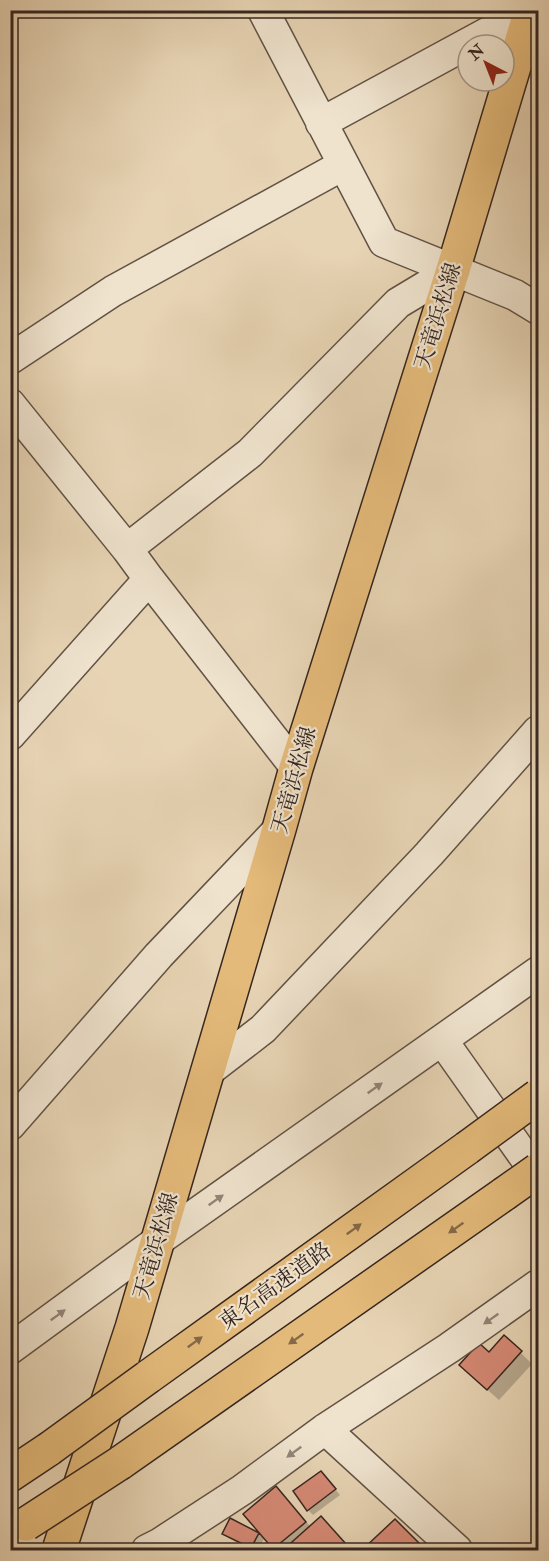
<svg xmlns="http://www.w3.org/2000/svg" width="549" height="1561" font-family="'IM FELL Double Pica','Noto Serif JP',serif">
  <style>
    .shadow { fill: #0003 }
    .building { fill: #d78a76; stroke: #362620; stroke-width: 1.5 }
    .lines { fill: none; stroke-linecap: round; stroke-linejoin: round }
    .street-casing { stroke: #625245; stroke-width: 33 }
    .primary-casing { stroke: #362620; stroke-width: 36 }
    .highway-casing { stroke: #362620; stroke-width: 36 }
    .street { stroke: #efe3ce; stroke-width: 30 }
    .primary { stroke: #e4ba7a; stroke-width: 33 }
    .highway { stroke: #e4ba7a; stroke-width: 33 }
    .highway-bridge-casing { stroke: #362620; stroke-width: 36; stroke-linecap: butt }
    .highway-bridge { stroke: #e4ba7a; stroke-width: 33 }
    .oneway { fill: #928477 }
    .oneway2 { fill: #846948 }
    .labels { text-anchor: middle; dominant-baseline: central; stroke-width: 4.5; stroke-linejoin: round; paint-order: stroke }
    .street-label { font-size: 22px; fill: #362620; stroke: #efe3ce }
  </style>
  <rect width="100%" height="100%" fill="#e7d4b4"/>
  <filter id="stains"><feTurbulence type="fractalNoise" baseFrequency=".00333" numOctaves="4"/><feColorMatrix values="0 0 0 0 .2 0 0 0 0 .09 0 0 0 0 .02 0 0 0 .5 -.17"/></filter>
  <radialGradient id="worn" r=".72"><stop offset=".6" stop-color="#630" stop-opacity="0"/><stop offset="1" stop-color="#630" stop-opacity=".3"/></radialGradient>
  <path class="shadow" d="M521,1353L532,1364L499,1400L472,1376L489,1355Z
    M326,1478L340,1495L313,1515L308,1510Z
    M276,1488L311,1527L332,1529L351,1550H276L265,1537L258,1550H253L230,1539L224,1534L230,1520L265,1537Z
    M395,1521L424,1550H364Z"/>
  <path class="building" d="M504,1335L522,1351L487,1390L459,1365L479,1343L489,1352Z
    M321,1471L336,1489L307,1511L293,1491Z
    M276,1486L306,1522L273,1549L243,1514Z
    M321,1516L346,1544L339,1550H283Z
    M230,1518L259,1533L251,1548L222,1534Z
    M395,1519L426,1550H362Z"/>
  <g class="lines">
    <g class="street-casing">
      <path id="street" d="M263,10L384,242L515,295L538,309
        M321,123L487,33L526,28
        M10,359L113,291L343,165
        M10,404L127,549L149,579L296,768
        M127,549L250,453L398,303L453,270
        M10,735L149,579
        M442,1040L538,1176
        M206,1073L263,1029L429,854L538,731
        M10,1125L159,955L279,829
        M10,1349L156,1242L538,972
        M325,1429L457,1550
        M147,1550L159,1544L242,1490L325,1429L449,1348L538,1285"/>
    </g>
    <g class="primary-casing">
      <path id="primary" d="M59,1550L132,1328L279,829L296,768L453,270L531,10"/>
    </g>
    <g class="highway-casing">
      <path id="highway" d="M148,1377L467,1148
        M120,1463L504,1194
        M10,1475L49,1449"/>
    </g>
    <use href="#street" class="street"/>
    <use href="#primary" class="primary"/>
    <use href="#highway" class="highway"/>
    <g class="highway-bridge-casing">
      <path id="highway-bridge" d="M467,1148L538,1096
        M504,1194L538,1170
        M49,1449L148,1377
        M26,1524L120,1463"/>
    </g>
    <use href="#highway-bridge" class="highway-bridge"/>
  </g>
  <defs><path id="oneway-solid" d="M-6-.8H1V-3.2L6.5 0L1 3.2V.8H-6Z" transform="scale(1.5)"/></defs>
  <g class="oneway">
    <use href="#oneway-solid" transform="translate(375 1088) rotate(-35)"/>
    <use href="#oneway-solid" transform="translate(216 1200) rotate(-35)"/>
    <use href="#oneway-solid" transform="translate(58 1315) rotate(-36)"/>
    <use href="#oneway-solid" transform="translate(491 1319) rotate(145)"/>
    <use href="#oneway-solid" transform="translate(294 1452) rotate(144)"/>
  </g>
  <g class="oneway2">
    <use href="#oneway-solid" transform="translate(456 1228) rotate(145)"/>
    <use href="#oneway-solid" transform="translate(354 1229) rotate(-36)"/>
    <use href="#oneway-solid" transform="translate(296 1339) rotate(145)"/>
    <use href="#oneway-solid" transform="translate(195 1342) rotate(-36)"/>
  </g>
  <g class="labels">
    <g class="street-label">
      <text transform="translate(438 316) rotate(-73)">天竜浜松線</text>
      <text transform="translate(294 780) rotate(-74)">天竜浜松線</text>
      <text transform="translate(156 1246) rotate(-74)">天竜浜松線</text>
      <text transform="translate(275 1286) rotate(-36)">東名高速道路</text>
    </g>
  </g>
  <rect width="549" height="1561" fill="none" stroke="#e7d4b4" stroke-width="36"/>
  <rect x="12" y="12" width="525" height="1537" fill="none" stroke="#362620" stroke-width="3"/>
  <rect x="18" y="18" width="513" height="1525" fill="none" stroke="#362620" stroke-width="1.5"/>
  <g transform="translate(486 63) rotate(318)"><circle r="28" fill="#efe3ce" stroke="#a59788" stroke-width="1.5"/>
  <path d="M0-4.5L10 22L0 15L-10 22Z" fill="#8f2418"/>
  <text y="-9" font-size="16" font-weight="bold" text-anchor="middle" fill="#362620">N</text>
  </g>
  <rect width="100%" height="100%" filter="url(#stains)"/>
  <rect width="100%" height="100%" fill="url(#worn)"/>
</svg>
